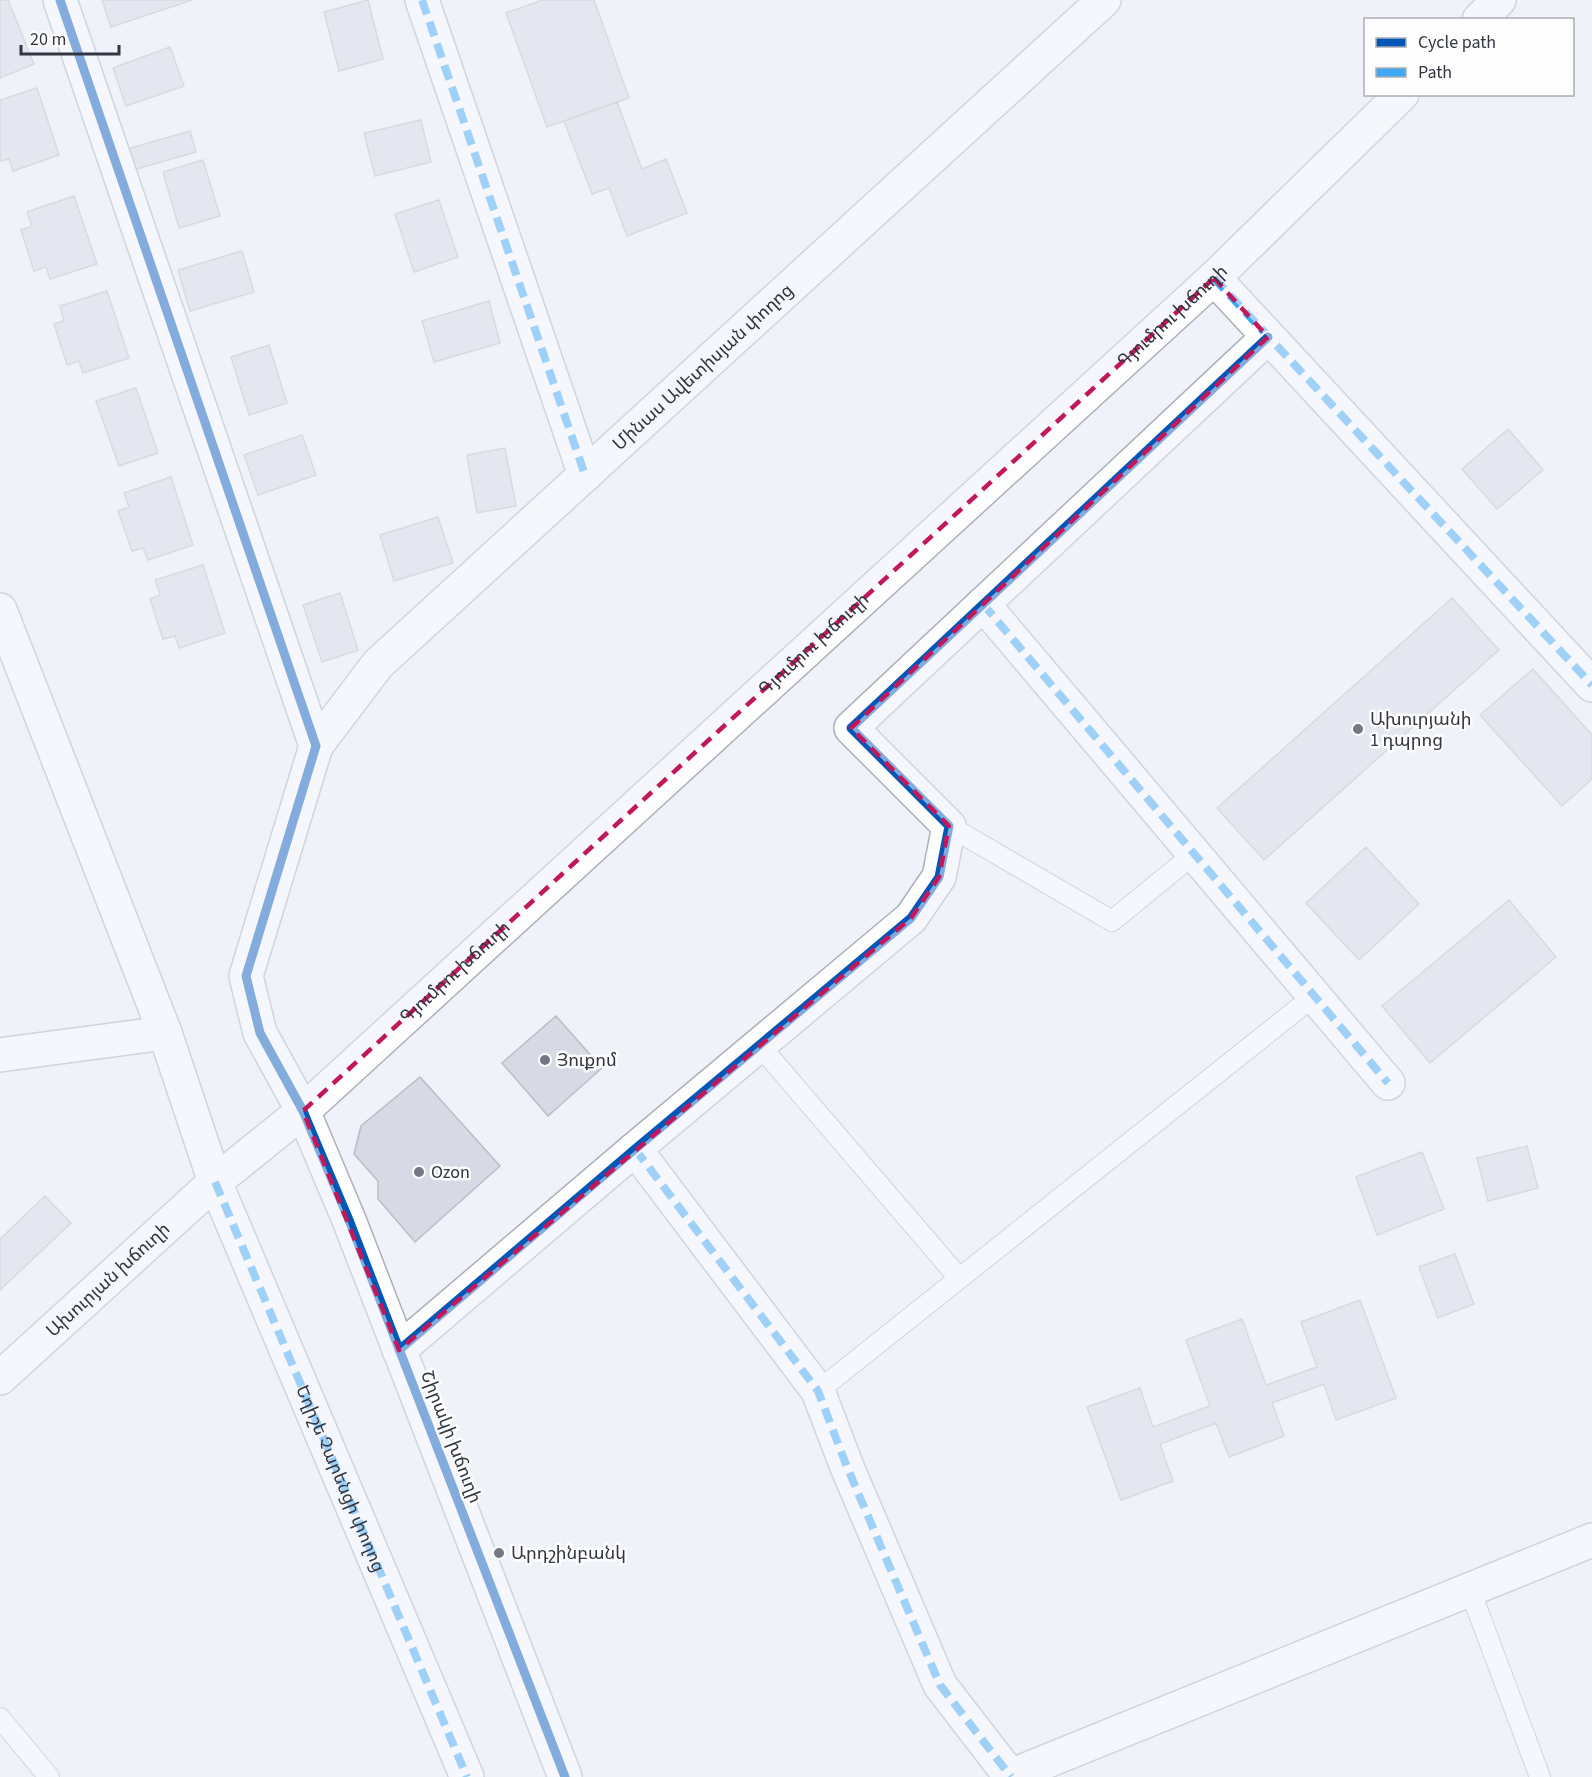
<svg xmlns="http://www.w3.org/2000/svg" width="1592" height="1777" font-family="'Source Sans 3','Noto Sans Armenian',sans-serif">
  <style>
    .building { fill: #d7dae5; stroke: #babdc5; stroke-width: 1.5 }
    .lines { fill: none; stroke-linecap: round; stroke-linejoin: round }
    .lane-casing { stroke: #acb0b9; stroke-width: 22 }
    .street-casing { stroke: #acb0b9; stroke-width: 36 }
    .secondary-casing { stroke: #acb0b9; stroke-width: 36 }
    .lane { stroke: #fdfdfe; stroke-width: 20 }
    .street { stroke: #fdfdfe; stroke-width: 33 }
    .secondary { stroke: #fdfdfe; stroke-width: 33 }
    .quiet { stroke: #3fa9f5; stroke-width: 8; stroke-dasharray: 15 8; stroke-linecap: butt }
    .cycleway-casing { stroke: #fdfdfd; stroke-width: 13 }
    .cycleway { stroke: #0057b8; stroke-width: 9 }
    .marked { fill: none; stroke: #c2185b; stroke-width: 4.5; stroke-dasharray: 12 8; stroke-linejoin: round }
    .poi-dot { fill: #747882; stroke: #fdfdfd; stroke-width: 2 }
    .labels { text-anchor: middle; dominant-baseline: central; stroke-width: 5; stroke-linejoin: round; paint-order: stroke }
    .street-label { font-size: 18px; fill: #323642; stroke: #fdfdfd }
    .poi-label { font-size: 18px; fill: #323642; stroke: #fdfdfd; text-anchor: start }
  </style>
  <rect width="100%" height="100%" fill="#eff2f9"/>
  <path class="building" d="M0,0H8L34,64L0,78Z
    M102,0H192L111,27Z
    M368,0L383,59L339,71L324,12Z
    M542,0H594L629,98L547,127L506,13Z
    M170,47L184,86L126,106L113,68Z
    M37,88L59,155L13,171L9,159L0,161V100Z
    M617,102L642,169L666,159L687,213L627,236L609,188L592,194L564,121Z
    M421,120L431,162L375,176L364,133Z
    M190,131L196,152L133,170L127,149Z
    M203,160L220,216L179,228L163,172Z
    M74,196L97,264L50,279L46,267L34,271L21,230L32,226L27,212Z
    M439,200L458,257L414,272L395,214Z
    M242,251L254,292L190,311L178,270Z
    M107,291L129,358L83,373L79,361L67,365L54,324L64,321L60,306Z
    M489,301L500,343L434,362L422,321Z
    M269,345L287,403L249,415L231,357Z
    M136,388L158,453L119,466L96,401Z
    M1508,429L1543,470L1497,509L1462,469Z
    M302,435L316,475L258,495L244,455Z
    M505,448L516,506L477,513L467,455Z
    M171,477L193,545L148,560L143,548L132,551L118,511L129,507L124,493Z
    M438,517L453,563L394,581L380,535Z
    M203,565L225,633L179,648L175,636L163,639L150,599L160,595L155,580Z
    M340,593L358,650L322,662L303,605Z
    M1452,598L1499,650L1264,860L1217,808Z
    M1533,669L1592,735V779L1562,806L1480,715Z
    M1366,847L1419,904L1359,960L1306,903Z
    M1509,900L1556,957L1430,1063L1382,1006Z
    M556,1016L602,1068L548,1116L502,1063Z
    M420,1077L500,1166L415,1242L378,1199V1181L354,1154L361,1126Z
    M1527,1146L1538,1188L1488,1201L1477,1158Z
    M1422,1152L1444,1209L1377,1235L1356,1177Z
    M45,1196L71,1223L0,1290V1239Z
    M1455,1254L1474,1304L1438,1318L1419,1267Z
    M1360,1300L1396,1398L1336,1420L1324,1384L1272,1403L1284,1436L1229,1457L1216,1423L1160,1444L1173,1481L1121,1500L1087,1407L1140,1388L1153,1427L1210,1406L1186,1340L1242,1319L1266,1385L1317,1367L1301,1322Z"/>
  <g class="lines">
    <g class="lane-casing">
      <path id="lane" d="M949,826L1112,921L1194,854
        M760,1046L959,1278
        M818,1391L1314,996
        M1470,1590L1540,1777
        M0,1718L49,1777"/>
    </g>
    <g class="street-casing">
      <g id="street">
        <path d="M60,0L316,746L246,976L260,1033L303,1111"/>
        <path d="M422,0L585,475"/>
        <path d="M1214,278L1592,685"/>
        <path d="M983,604L1388,1083"/>
        <path id="s1" d="M316,746L378,664L1104,0"/>
        <path d="M0,1055L165,1033"/>
        <path d="M635,1149L818,1391L847,1467L940,1685L1011,1777"/>
        <path d="M215,1182L467,1777"/>
        <path d="M399,1350L635,1149L911,918L939,877L949,826L851,728L1268,337"/>
        <path d="M1008,1777L1592,1540"/>
      </g>
    </g>
    <g class="secondary-casing">
      <g id="secondary">
        <path d="M1479,20L1499,0"/>
        <path d="M0,610L165,1033L215,1182"/>
        <path d="M303,1111L349,1220L565,1777"/>
        <path id="s2" d="M0,1378L215,1182L303,1111L1214,278L1402,94"/>
      </g>
    </g>
    <use href="#lane" class="lane"/>
    <use href="#street" class="street"/>
    <use href="#secondary" class="secondary"/>
    <g class="quiet">
      <path d="M422,0L585,475"/>
      <path d="M1214,278L1592,685"/>
      <path d="M983,604L1388,1083"/>
      <path d="M635,1149L818,1391L847,1467L940,1685L1011,1777"/>
      <path id="s3" d="M215,1182L467,1777"/>
    </g>
    <g class="cycleway-casing">
      <path id="cycleway" d="M60,0L316,746L246,976L260,1033L303,1111L349,1220L565,1777
        M399,1350L635,1149L911,918L939,877L949,826L851,728L1268,337"/>
    </g>
    <use href="#cycleway" class="cycleway"/>
  </g>
  <path d="M0 0H1592V1777H0ZM1214,278L1268,337L851,728L949,826L939,877L911,918L399,1350L303,1111Z" fill="#eff2f9" fill-opacity=".55" fill-rule="evenodd"/>
  <path class="marked" d="M1214,278L1268,337L851,728L949,826L939,877L911,918L399,1350L303,1111Z"/>
  <g class="poi-dot">
    <circle cx="1358" cy="729" r="6"/>
    <circle cx="545" cy="1060" r="6"/>
    <circle cx="419" cy="1172" r="6"/>
    <circle cx="499" cy="1553" r="6"/>
  </g>
  <g class="labels">
    <g class="street-label">
      <text stroke="none"><textPath href="#s2" startOffset="1582">Գյումրու խճուղի</textPath></text>
      <text stroke="none"><textPath href="#s1" startOffset="543">Մինաս Ավետիսյան փողոց</textPath></text>
      <text stroke="none"><textPath href="#s2" startOffset="1096">Գյումրու խճուղի</textPath></text>
      <text stroke="none"><textPath href="#s2" startOffset="610">Գյումրու խճուղի</textPath></text>
      <text stroke="none"><textPath href="#s2" startOffset="146">Ախուրյան խճուղի</textPath></text>
      <text transform="translate(451 1437) rotate(69)">Շիրակի խճուղի</text>
      <text stroke="none"><textPath href="#s3" startOffset="322">Եղիշե Չարենցի փողոց</textPath></text>
    </g>
    <g class="poi-label">
      <text x="1370" y="719">Ախուրյանի<tspan x="1370" dy="21">1 դպրոց</tspan></text>
      <text x="557" y="1060">Յուքոմ</text>
      <text x="431" y="1172">Ozon</text>
      <text x="511" y="1553">Արդշինբանկ</text>
    </g>
  </g>
  <rect x="1364" y="18" width="210" height="78" fill="#fdfdfd" stroke="#acadb2" stroke-width="1.5"/>
  <rect x="1376" y="38" width="30" height="9" fill="#0057b8" stroke="#acadb2" stroke-width="1.5"/>
  <text x="1418" y="48" font-size="18" fill="#323642">Cycle path</text>
  <rect x="1376" y="68" width="30" height="9" fill="#3fa9f5" stroke="#acadb2" stroke-width="1.5"/>
  <text x="1418" y="78" font-size="18" fill="#323642">Path</text>
  <path d="M21 45v9h98v-9" fill="none" stroke="#323642" stroke-width="3"/>
  <text x="30" y="45" font-size="18" fill="#323642" stroke="#fdfdfd" stroke-width="4.5" paint-order="stroke">20 m</text>
</svg>
